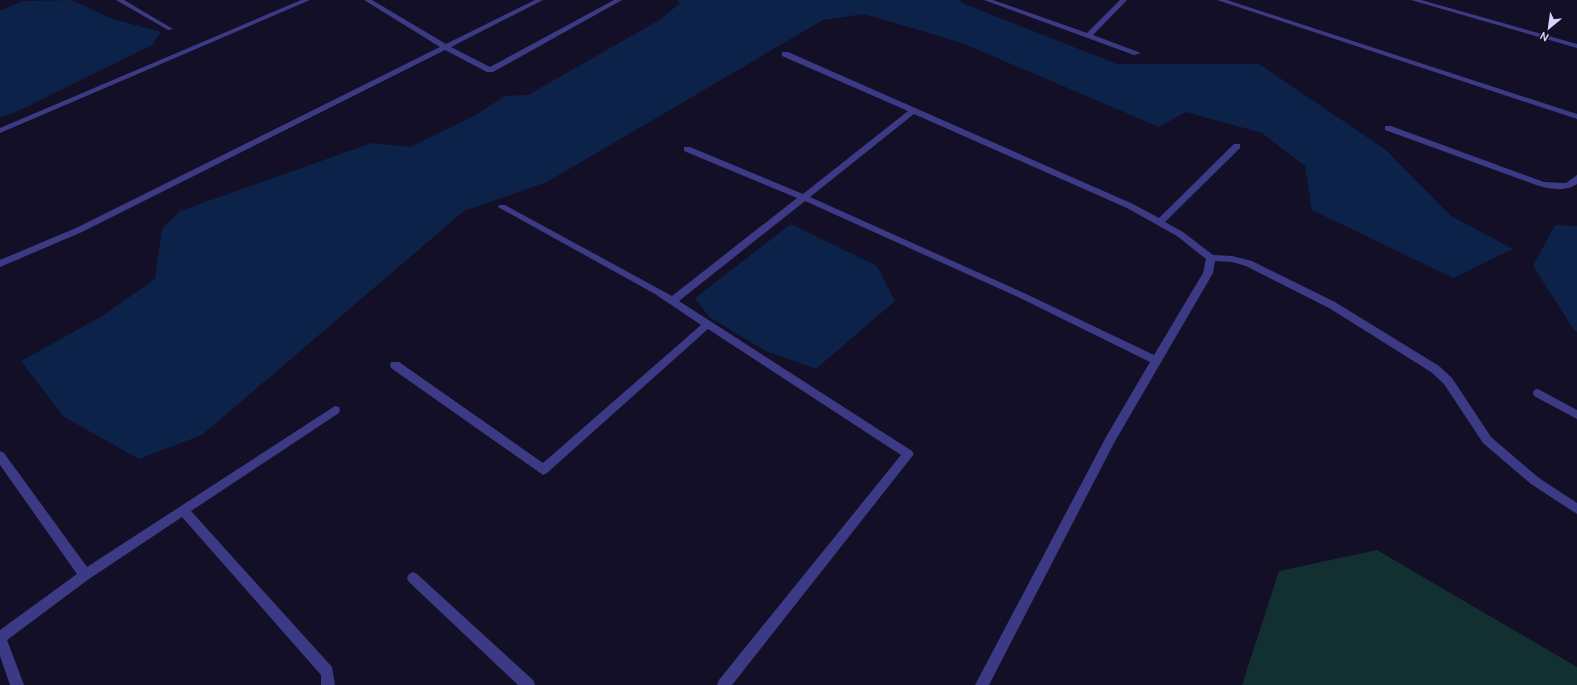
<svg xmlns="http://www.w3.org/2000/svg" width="1577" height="685" font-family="Ubuntu,sans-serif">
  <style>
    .green { fill: #12302f }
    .water { fill: #0c2248 }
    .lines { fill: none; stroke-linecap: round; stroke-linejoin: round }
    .minor { fill: #3d3a85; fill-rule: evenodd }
  </style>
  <rect width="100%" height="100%" fill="#130f26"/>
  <path class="green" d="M1377,550L1577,667V685H1242L1279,571Z"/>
  <path class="water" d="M71,0L113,19L161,32L152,45L14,113L0,117V11L23,1Z
    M677,0H960L962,3L1117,64H1259L1386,150L1451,216L1513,249L1453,278L1312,210L1305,166L1262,133L1186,112L1159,127L962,43L864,14L823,20L547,182L464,211L202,435L139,459L64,417L21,361L102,316L155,279L162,229L180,211L372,143L410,147L474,116L505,96L528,95L661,19L680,3Z
    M791,224L877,266L895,301L816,369L766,351L709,317L695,298Z
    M1555,225L1577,226V332L1574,330L1533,266Z"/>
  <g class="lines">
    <path class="minor" d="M116,0H124L173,29L168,30Z
      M301,0H310L0,133V128Z
      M364,0H372L446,44L535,0H543L451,47L490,67L614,0H622L493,72H487L445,50L82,232L0,267V260L76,228L440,47Z
      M984,0H993L1087,33L1120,0H1127L1093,35L1141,53L1134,55Z
      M1217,0H1227L1577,114V119Z
      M1411,0H1421L1577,44V48Z
      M782,52H788L1133,204L1159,218L1234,144H1240V148L1165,222L1183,232L1213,255L1232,256L1252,261L1335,302L1439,366L1452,378L1491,437L1539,478L1577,503V514L1531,484L1483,443L1444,384L1431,372L1329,308L1246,266L1232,262L1215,261L1213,273L1114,443L989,685H975L1106,437L1150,362L1018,297L805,201L679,301L912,451L914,454L732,685H717L719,680L901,455L708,329L547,473L543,475L391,368L390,365L391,362H399L543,463L701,325L655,294L498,207L499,205H505L672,296L797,198L684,151V147H690L803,194L908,111L782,56ZM914,114L1127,208L1177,236L1206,259L1203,273L1154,355L1024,293L810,197Z
      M1385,126H1391L1544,182L1566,183L1577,175V184C1566,192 1551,189 1539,186L1385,130Z
      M1538,389L1577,410V419L1534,396L1533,393L1534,390Z
      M335,406L339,407L340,410L339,413L191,511L332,667L335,685H321V675L182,517L89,579L7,640L24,685H10L0,656V630L77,574L0,465V451L4,453L87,567Z
      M413,572L417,574L533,680L535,685H518L409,582L407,578L409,574Z"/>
  </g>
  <g transform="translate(1549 28) rotate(209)" stroke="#130f26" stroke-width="3" paint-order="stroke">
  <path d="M0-3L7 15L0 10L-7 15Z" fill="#d9d4ff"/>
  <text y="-6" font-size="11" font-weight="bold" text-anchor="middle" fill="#d9d4ff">N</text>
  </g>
</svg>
